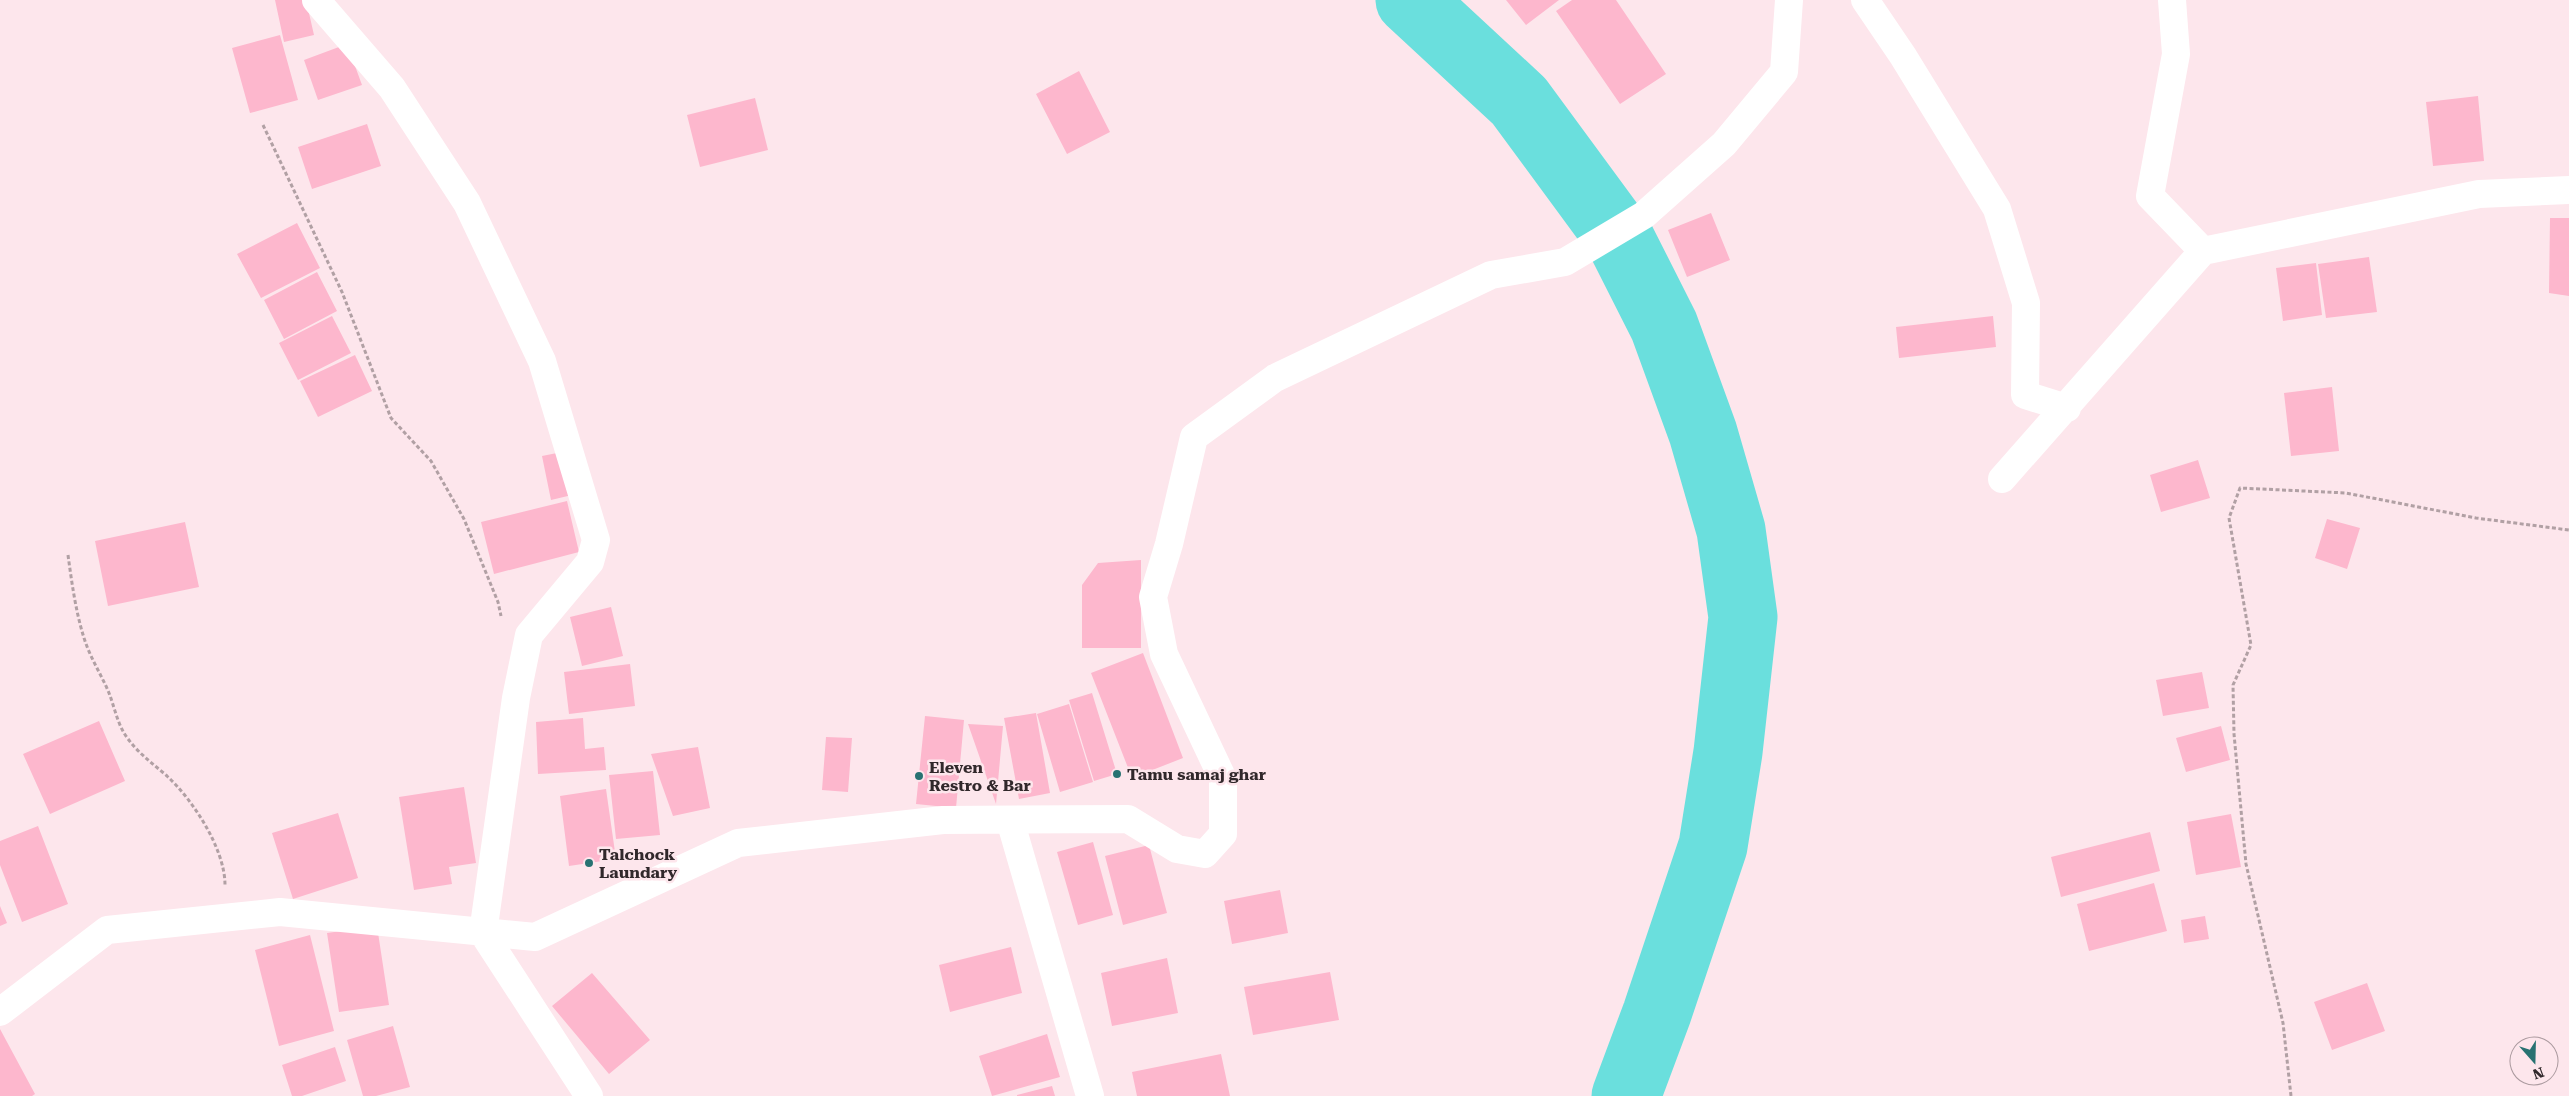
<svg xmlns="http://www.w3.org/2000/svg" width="2569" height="1096" font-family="'Roboto Serif',serif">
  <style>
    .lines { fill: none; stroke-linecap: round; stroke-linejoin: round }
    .river { stroke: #6adfdd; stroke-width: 69 }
    .building { fill: #fdb7cd }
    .path { stroke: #b1a0a4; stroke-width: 3; stroke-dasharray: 4 2.5; stroke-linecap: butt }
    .street { stroke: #fff; stroke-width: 28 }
    .poi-dot { fill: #287272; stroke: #fde6ec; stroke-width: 2 }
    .labels { text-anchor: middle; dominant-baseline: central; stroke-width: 5; stroke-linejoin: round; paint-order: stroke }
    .poi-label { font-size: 16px; font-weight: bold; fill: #31282b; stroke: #fde6ec; text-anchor: start }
  </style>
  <rect width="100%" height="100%" fill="#fde6ec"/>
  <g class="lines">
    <path class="river" d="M1410,0L1519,101L1619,237L1664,326L1703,433L1731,530L1743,617L1728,752L1713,846L1657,1013L1626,1096"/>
  </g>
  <path class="building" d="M275,0H306L314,35L284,42Z
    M1506,0H1559L1526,25Z
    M1572,0H1616L1666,74L1620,104L1556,11Z
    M280,35L298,100L250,113L232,48Z
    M347,44L362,85L318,100L304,60Z
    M1079,71L1110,132L1067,154L1036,94Z
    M2478,96L2484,161L2433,166L2426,102Z
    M755,98L768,150L700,167L687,115Z
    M367,124L381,166L312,189L298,147Z
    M1711,213L1730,260L1687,277L1668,230Z
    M2550,218H2569V296L2549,293Z
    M297,223L320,268L261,298L237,254Z
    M2369,257L2377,312L2326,318L2318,264Z
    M2316,263L2322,315L2283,321L2276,268Z
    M317,272L337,311L284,339L264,300Z
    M332,316L351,353L298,380L279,343Z
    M1993,316L1996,347L1899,358L1896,327Z
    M355,355L372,391L318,417L300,381Z
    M2332,387L2339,451L2291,456L2284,393Z
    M562,452L572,495L551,500L542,456Z
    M2198,460L2210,498L2161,512L2150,475Z
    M567,501L579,552L494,574L481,522Z
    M2327,519L2360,528L2347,569L2315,558Z
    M185,522L199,587L108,606L95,541Z
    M1141,560V648H1082V585L1098,563Z
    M611,607L623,656L582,666L570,617Z
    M1143,653L1183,758L1132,778L1091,673Z
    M630,664L635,706L569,714L564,672Z
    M2202,672L2209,708L2163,716L2156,680Z
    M1092,693L1117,774L1094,781L1069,700Z
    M1069,704L1093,782L1060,792L1037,714Z
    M1036,713L1050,793L1019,799L1004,718Z
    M925,716L964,720L956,808L916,804Z
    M583,718L585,749L604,747L606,770L538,774L536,722Z
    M99,721L125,781L50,814L23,754Z
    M968,724L1003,726L996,804Z
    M2221,726L2230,760L2186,772L2176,738Z
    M826,737L852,738L848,792L822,790Z
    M698,747L710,808L673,816L651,754Z
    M653,771L660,835L616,839L609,775Z
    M464,787L476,863L449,867L452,884L414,890L399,797Z
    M606,789L616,859L569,866L560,796Z
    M338,813L358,878L293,899L272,833Z
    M2231,814L2241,867L2196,875L2187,822Z
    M38,826L68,904L22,922L0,865V841Z
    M2150,832L2160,871L2061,897L2051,857Z
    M1093,842L1113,915L1078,925L1057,852Z
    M1149,845L1167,913L1123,925L1105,856Z
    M2154,883L2167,931L2089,951L2077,904Z
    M1280,890L1288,933L1232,944L1224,901Z
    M0,906L7,923L0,926Z
    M2205,916L2209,939L2184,943L2181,920Z
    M377,926L389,1005L339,1012L327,933Z
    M310,935L334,1031L279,1046L255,950Z
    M1011,947L1022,993L950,1012L939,965Z
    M1167,958L1178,1013L1112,1026L1101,973Z
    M1330,972L1339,1020L1253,1035L1244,987Z
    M592,973L650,1040L609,1074L552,1006Z
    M2367,983L2385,1031L2332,1050L2314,1002Z
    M393,1026L410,1087L376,1096H363L347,1040Z
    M0,1029L35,1094L32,1096H0Z
    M1047,1034L1060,1077L992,1096L979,1056Z
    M335,1047L346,1081L302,1096H292L282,1065Z
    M1221,1054L1230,1096H1137L1132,1072Z
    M1052,1086L1055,1096H1017V1095Z"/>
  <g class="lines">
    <path class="path" d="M263,125L342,292L391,418L431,461L464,519L498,602L501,616
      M68,555C72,584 76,614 85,641C91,659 102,676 109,693C114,706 117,721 124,733C135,751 151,762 167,776C193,800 225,849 225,885
      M2291,1096L2283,1023L2246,864L2234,734L2233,685L2251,645L2229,518L2240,488L2346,493L2476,518L2569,530"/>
    <path class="street" d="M316,0L392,88L467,203L542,361L596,540L590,562L529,635L516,698L483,933L589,1096
      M1865,0L1903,56L1997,209L2026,303L2025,395L2067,408
      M2203,251L2479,194L2569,190
      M2002,479L2203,251L2150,196L2176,54L2172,0
      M1010,820L1090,1096
      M0,1012L107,930L280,912L535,937L738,843L943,820L1128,819L1177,849L1205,854L1223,834V779L1164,654L1153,597L1169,544L1194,437L1275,378L1491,275L1565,262L1644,215L1724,144L1784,72L1789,0"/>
  </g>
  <g class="poi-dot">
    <circle cx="1117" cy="774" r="5"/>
    <circle cx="919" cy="776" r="5"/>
    <circle cx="589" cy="863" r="5"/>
  </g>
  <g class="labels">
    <g class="poi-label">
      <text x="929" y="767">Eleven<tspan x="929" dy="18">Restro &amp; Bar</tspan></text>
      <text x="1127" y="774">Tamu samaj ghar</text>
      <text x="599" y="854">Talchock<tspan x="599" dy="18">Laundary</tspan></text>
    </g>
  </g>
  <g transform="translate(2534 1061) rotate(160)"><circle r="24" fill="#fde6ec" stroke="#ab9a9f"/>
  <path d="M0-4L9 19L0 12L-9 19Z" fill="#287272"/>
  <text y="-8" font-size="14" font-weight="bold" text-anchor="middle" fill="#31282b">N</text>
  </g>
</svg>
